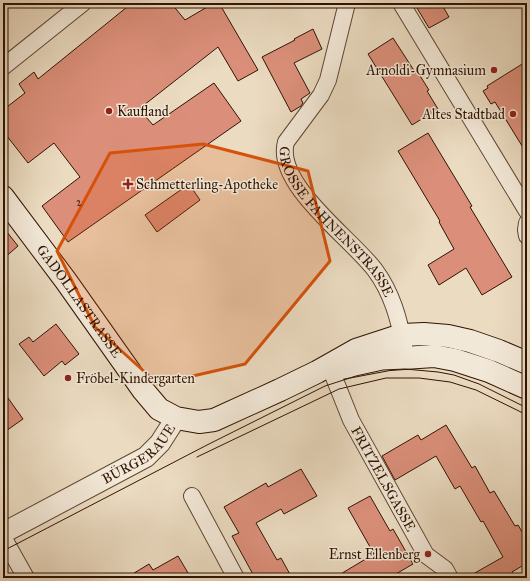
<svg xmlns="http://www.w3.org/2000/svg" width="530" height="581" font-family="'IM FELL Great Primer',serif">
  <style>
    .building { fill: #db8f7a; stroke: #301302 }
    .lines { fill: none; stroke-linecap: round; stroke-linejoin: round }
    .minor-casing { stroke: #5f4532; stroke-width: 18 }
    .tertiary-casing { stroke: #5f4532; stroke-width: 22 }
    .secondary-casing { stroke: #301302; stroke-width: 24 }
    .minor { stroke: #f2e8d7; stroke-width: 16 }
    .tertiary { stroke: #f2e8d7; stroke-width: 20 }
    .secondary { stroke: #f2e8d7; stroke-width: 22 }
    .tram { stroke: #301302; stroke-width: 1 }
    .marked { fill: #d6520b; fill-opacity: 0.2; stroke: #d6520b; stroke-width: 3; stroke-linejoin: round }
    .poi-dot { fill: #8f2418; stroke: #f2e8d7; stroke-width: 1.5 }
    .labels { text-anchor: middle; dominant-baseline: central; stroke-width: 3; stroke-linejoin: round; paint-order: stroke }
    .number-label { font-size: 12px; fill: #5b3220 }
    .poi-label { font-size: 14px; fill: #301302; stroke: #f2e8d7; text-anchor: end }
    .street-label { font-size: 14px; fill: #301302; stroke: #f2e8d7 }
  </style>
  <rect width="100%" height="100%" fill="#ebdbc1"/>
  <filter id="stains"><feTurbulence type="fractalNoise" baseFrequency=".005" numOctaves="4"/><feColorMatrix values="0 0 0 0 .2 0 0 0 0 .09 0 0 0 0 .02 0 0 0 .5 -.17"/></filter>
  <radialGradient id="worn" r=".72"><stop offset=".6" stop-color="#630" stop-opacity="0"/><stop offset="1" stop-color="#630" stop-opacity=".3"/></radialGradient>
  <path class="building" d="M132,3H171L185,20L214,3H219L258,70L238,81L218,47L139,109L153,125L214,83L241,121L68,242L42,206L80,177L54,143L28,163L3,131V110L25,93L19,84L34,72L38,79Z
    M414,3H441L449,17L429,28Z
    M313,29L322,49L294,63L310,93L301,99L303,103L301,106L291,112L262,57L295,40L294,39Z
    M393,38L415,72L417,71L429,90L427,91L438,109L412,125L368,54Z
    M527,61V154L495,102L491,104L483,91L488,88L487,86Z
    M428,133L472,206L470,207L512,277L482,295L466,268L439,285L428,265L454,249L439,222L440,221L398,151Z
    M189,184L200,200L157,232L145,215Z
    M3,227L18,246L3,259Z
    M56,324L79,354L65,365L62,361L44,376L19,344L29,337L33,342Z
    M3,391L23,419L3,433Z
    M446,425L472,468L475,466L490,493L494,491L515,526L518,525L527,540V563L512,572L516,578H466L503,557L483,521L481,522L460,486L455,489L436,456L395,480L382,456L418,435L421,440Z
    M301,469L317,496L284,514L281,509L256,523L277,560L281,558L292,578H255L232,536L239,533L224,507L266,483L268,487Z
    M370,496L390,531L393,529L413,564L389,578H334L374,554L348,508Z
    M178,556L191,578H126L149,564L153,570Z"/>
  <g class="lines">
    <g class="minor-casing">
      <g id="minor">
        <path id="s1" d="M347,3L328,80L321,95L286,142C274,184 352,239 375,270C392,293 399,319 404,346"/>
        <path d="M401,3L527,211"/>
        <path d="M3,67L83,3"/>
        <path d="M527,223L526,230L527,236"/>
        <path id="s2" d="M331,370L351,420L426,555L445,569L450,578"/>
        <path d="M192,496L236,578"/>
        <path d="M3,537L26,578"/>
      </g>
    </g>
    <g class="tertiary-casing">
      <g id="tertiary">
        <path id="s3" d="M3,533L146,457L160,443L176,418"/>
      </g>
    </g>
    <g class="secondary-casing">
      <g id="secondary">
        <path id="s4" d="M3,197L66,281L143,390L159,409L176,418L199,422L214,420L280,390L317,372L356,350L402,335L424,334L448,336L470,341L499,351L527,363"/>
        <path d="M336,369L389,359L434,356L455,360L489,371L527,388"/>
      </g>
    </g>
    <use href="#minor" class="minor"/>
    <use href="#tertiary" class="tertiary"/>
    <use href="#secondary" class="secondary"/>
    <path class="tram" d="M197,457L339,389L386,378H419L450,382L476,390L527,415
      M3,551L207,445L325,386L356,376L383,370L405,369L438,372L454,375L479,384L527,408"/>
  </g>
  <path class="marked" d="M203,144L308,171L330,261L245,364L158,384L95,327L57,251L110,153Z"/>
  <g class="poi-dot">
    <circle cx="494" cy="70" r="4"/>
    <circle cx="109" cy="111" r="4"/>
    <circle cx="513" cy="114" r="4"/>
    <path d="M126 178h4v4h4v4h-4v4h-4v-4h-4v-4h4z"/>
    <circle cx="68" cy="378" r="4"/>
    <circle cx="428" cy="554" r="4"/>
  </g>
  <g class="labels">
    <g class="number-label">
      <text x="79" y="202">2</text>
    </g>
    <g class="poi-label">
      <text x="486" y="70">Arnoldi-Gymnasium</text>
      <text x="117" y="111" text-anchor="start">Kaufland</text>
      <text x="505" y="114">Altes Stadtbad</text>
      <text x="136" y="184" text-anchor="start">Schmetterling-Apotheke</text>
      <text x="76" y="378" text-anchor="start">Fröbel-Kindergarten</text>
      <text x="420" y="554">Ernst Ellenberg</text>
    </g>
    <g class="street-label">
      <text stroke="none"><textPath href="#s1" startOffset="252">GROSSE FAHNENSTRASSE</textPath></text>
      <text stroke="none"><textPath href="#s4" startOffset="129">GADOLLASTRASSE</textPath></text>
      <text stroke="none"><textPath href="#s3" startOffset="158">BÜRGERAUE</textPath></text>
      <text stroke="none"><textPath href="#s2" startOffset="121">FRITZELSGASSE</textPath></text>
    </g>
  </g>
  <rect width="530" height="581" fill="none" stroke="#ebdbc1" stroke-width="16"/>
  <rect x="4" y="4" width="522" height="573" fill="none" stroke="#301302" stroke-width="2"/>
  <rect x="8" y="8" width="514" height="565" fill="none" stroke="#301302"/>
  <rect width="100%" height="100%" filter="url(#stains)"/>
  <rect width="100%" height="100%" fill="url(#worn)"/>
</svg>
